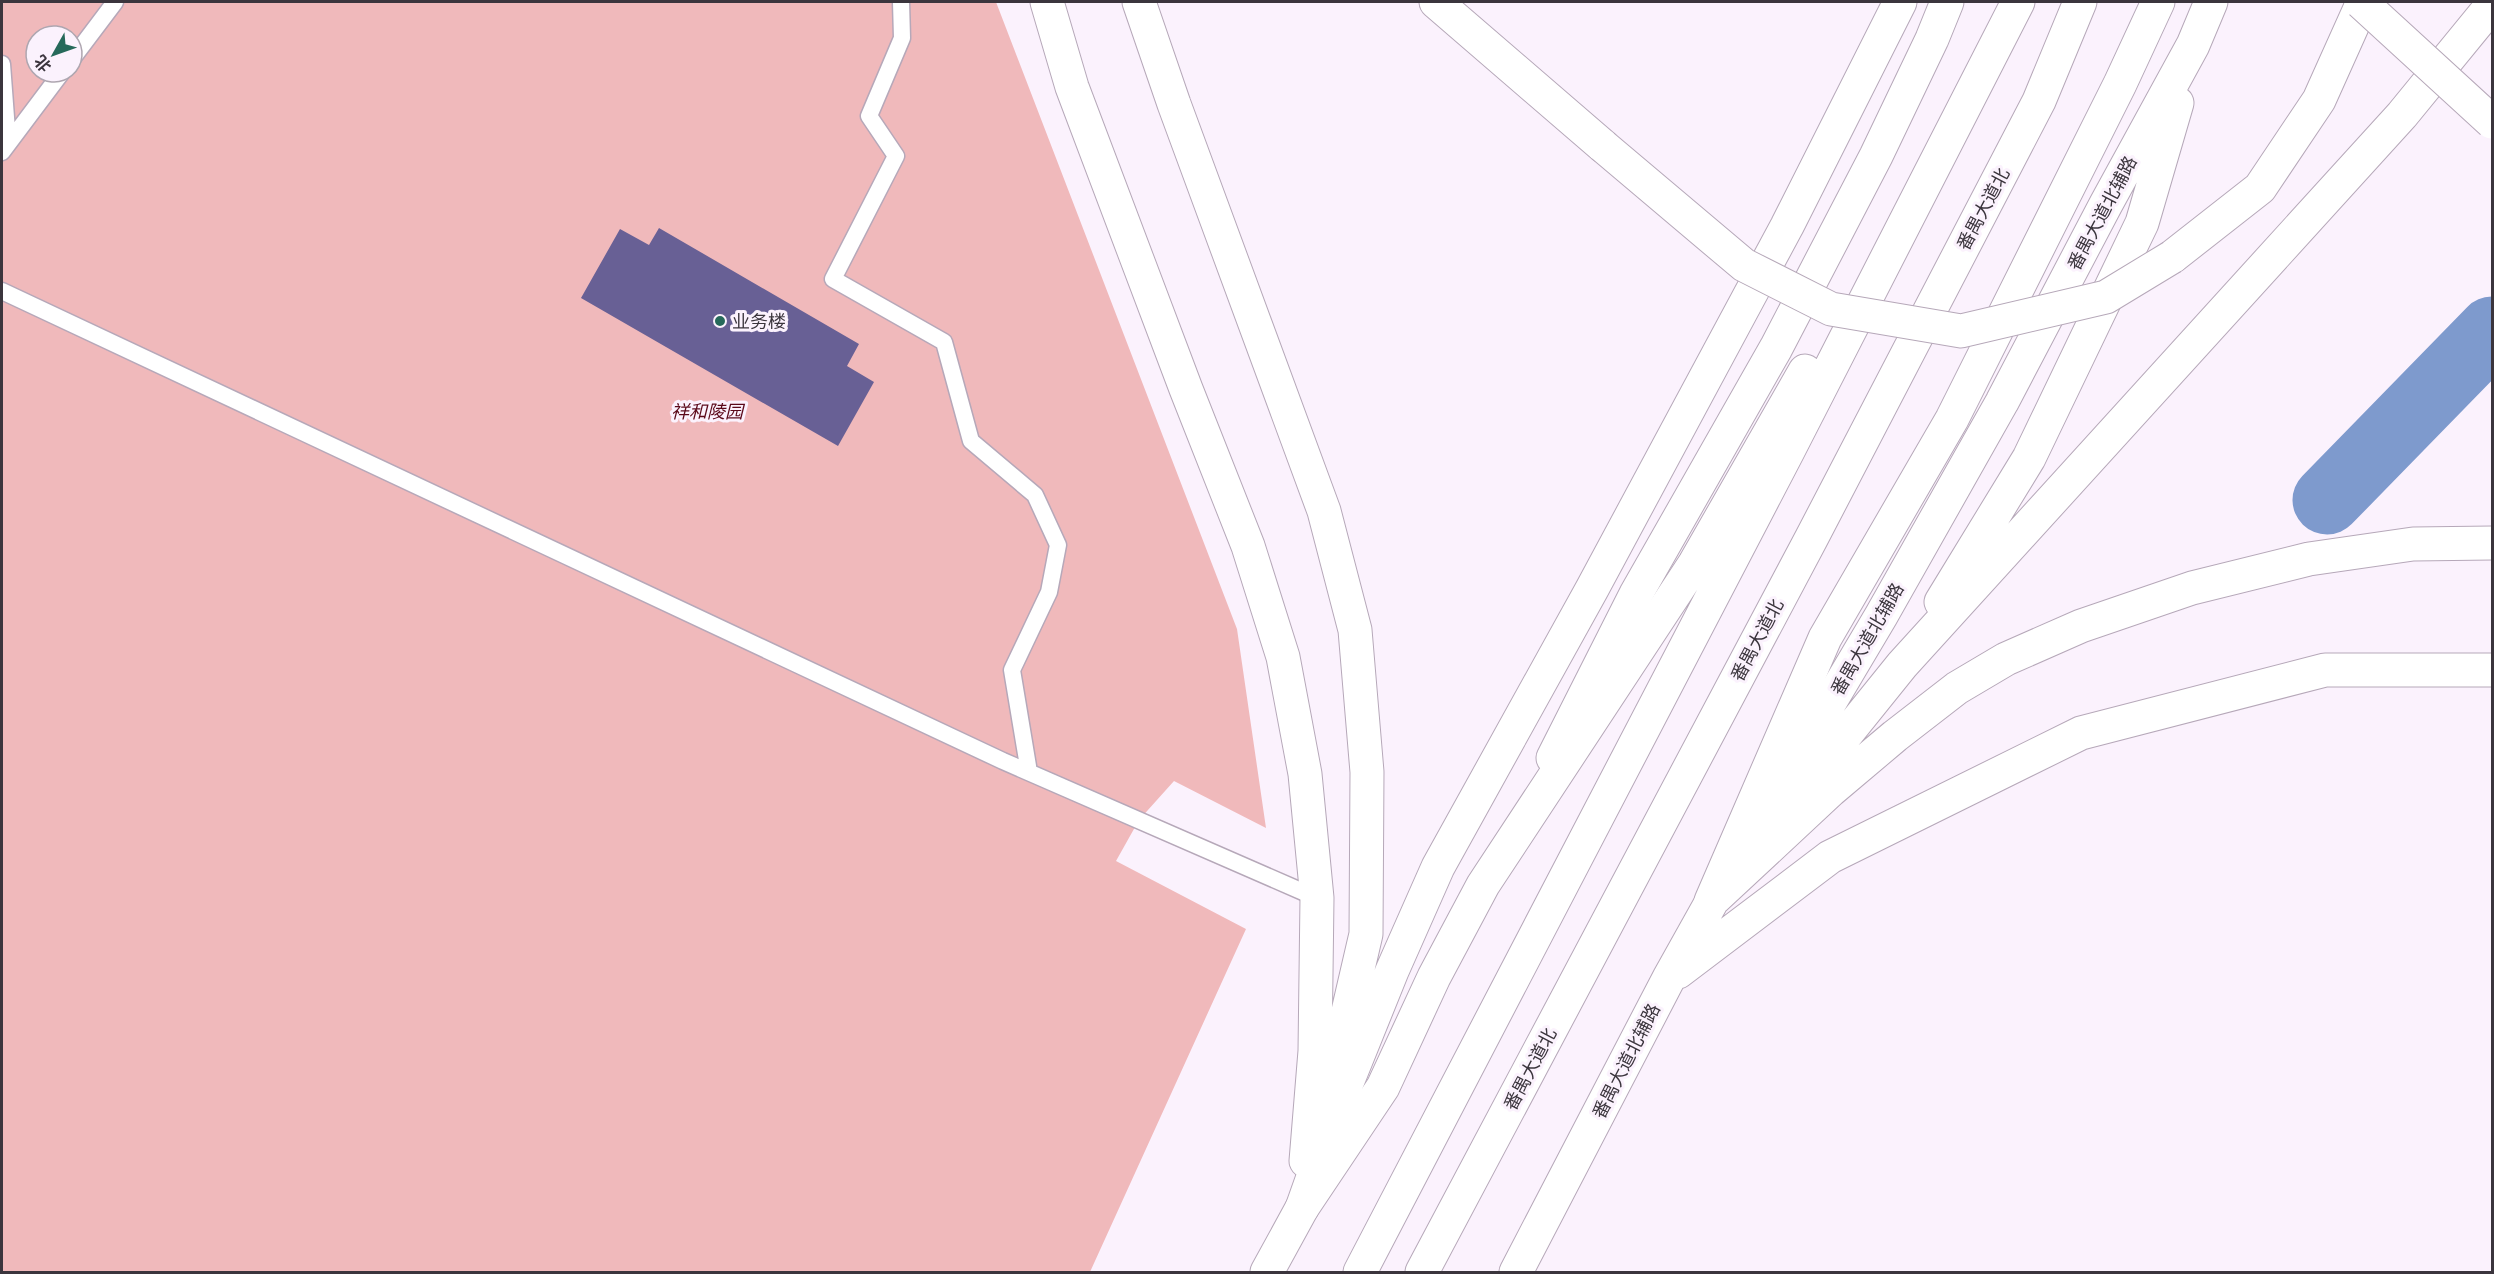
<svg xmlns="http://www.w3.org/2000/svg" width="2494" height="1274" font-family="'IBM Plex Serif','Noto Sans SC',serif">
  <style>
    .green { fill: #f0b9bb; fill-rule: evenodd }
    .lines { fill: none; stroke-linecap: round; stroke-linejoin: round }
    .river { stroke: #7e9acd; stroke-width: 69 }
    .building { fill: #686095 }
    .lane-casing { stroke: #b6a8b9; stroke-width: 19 }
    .secondary-casing { stroke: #b6a8b9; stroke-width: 35 }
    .highway-casing { stroke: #b6a8b9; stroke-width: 35 }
    .lane { stroke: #fff; stroke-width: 16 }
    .secondary { stroke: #fff; stroke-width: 33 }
    .highway { stroke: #fff; stroke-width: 33 }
    .secondary-bridge-casing { stroke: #b6a8b9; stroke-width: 35; stroke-linecap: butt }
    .secondary-bridge { stroke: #fff; stroke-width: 33 }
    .poi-dot { fill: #26695a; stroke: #fbf2fd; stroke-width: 2 }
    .labels { text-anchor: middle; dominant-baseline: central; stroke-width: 6; stroke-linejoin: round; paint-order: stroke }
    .street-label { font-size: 18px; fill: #3b353d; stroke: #fbf2fd }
    .poi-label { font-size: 18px; fill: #3b353d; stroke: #fbf2fd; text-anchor: start }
    .park-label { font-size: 18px; font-style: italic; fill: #5b091a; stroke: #fbf2fd }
  </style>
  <rect width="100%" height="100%" fill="#fbf2fd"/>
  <path class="green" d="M2,2H996L1237,629L1266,828L1174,781L1139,820L1116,861L1246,929L1090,1272H2ZM36,36H72V72H36Z"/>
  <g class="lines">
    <path class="river" d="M2327,500L2492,331"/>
  </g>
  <path class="building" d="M659,228L859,344L847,366L874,382L838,446L581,298L620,229L649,245Z"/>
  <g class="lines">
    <g class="lane-casing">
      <path id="lane" d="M901,2L902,38L869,116L896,156L833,279L944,342L971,441L1035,495L1058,545L1049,592L1012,670L1029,772
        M72,59L115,2
        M2,64L8,144
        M2,152L62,72
        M2,291L1003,761L1317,898"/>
    </g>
    <g class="secondary-casing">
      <path id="secondary" d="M1047,2L1072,87L1186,389L1248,546L1283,657L1305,774L1317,898L1315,1051L1306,1161
        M1139,2L1174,104L1324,511L1355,630L1367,772L1366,934L1334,1072
        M1436,2L1603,146
        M2172,257L2260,188L2319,100L2363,2
        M1941,602L2029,458L2142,223L2177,103
        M1553,758L1636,594L1776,348L1876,156L1932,39L1947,2
        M1786,809L1902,665L2402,115L2492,5
        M1754,830L1881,616L2002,402L2106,204L2193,45L2211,2
        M1715,898L1831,790L1895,736L1957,688L2006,659L2081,626L2192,588L2309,559L2413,544L2492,543
        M1678,972L1830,857L2081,733L2325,670H2492
        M1267,1272L1302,1208L1342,1095L1392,971L1438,867L1592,589L1787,226L1900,2
        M1516,1272L1669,978L1726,876"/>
    </g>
    <g class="highway-casing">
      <path id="highway" d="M1711,901L1825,638L1952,419L2120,84L2158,2
        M1302,1208L1383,1087L1434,977L1483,885L1695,563L1805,371
        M1360,1272L1787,453L2018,2
        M1422,1272L1811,539L2039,101L2080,2"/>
    </g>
    <use href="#lane" class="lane"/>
    <use href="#secondary" class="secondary"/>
    <use href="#highway" class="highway"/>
    <g class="secondary-bridge-casing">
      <path id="secondary-bridge" d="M2361,2L2492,122
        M1603,146L1744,265L1831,309L1961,331L2106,297L2172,257"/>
    </g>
    <use href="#secondary-bridge" class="secondary-bridge"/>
  </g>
  <circle class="poi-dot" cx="720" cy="321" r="6"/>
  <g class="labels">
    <g class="street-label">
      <text transform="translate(1983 209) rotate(-62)">番禺大道北</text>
      <text transform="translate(2102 213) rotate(-62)">番禺大道北辅路</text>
      <text transform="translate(1867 639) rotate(-60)">番禺大道北辅路</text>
      <text transform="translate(1757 640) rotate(-62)">番禺大道北</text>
      <text transform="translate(1626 1061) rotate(-63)">番禺大道北辅路</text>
      <text transform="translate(1530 1069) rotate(-62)">番禺大道北</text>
    </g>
    <g class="poi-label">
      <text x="732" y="321">业务楼</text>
    </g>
    <g class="park-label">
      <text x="707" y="411">祥和陵园</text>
    </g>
  </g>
  <rect width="2494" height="1274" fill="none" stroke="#3b353d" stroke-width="6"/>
  <g transform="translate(54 54) rotate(230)"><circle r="28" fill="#fbf2fd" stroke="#aea6b0" stroke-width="1.5"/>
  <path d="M0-4.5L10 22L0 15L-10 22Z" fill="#26695a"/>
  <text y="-9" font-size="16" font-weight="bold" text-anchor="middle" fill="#3b353d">北</text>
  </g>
</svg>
